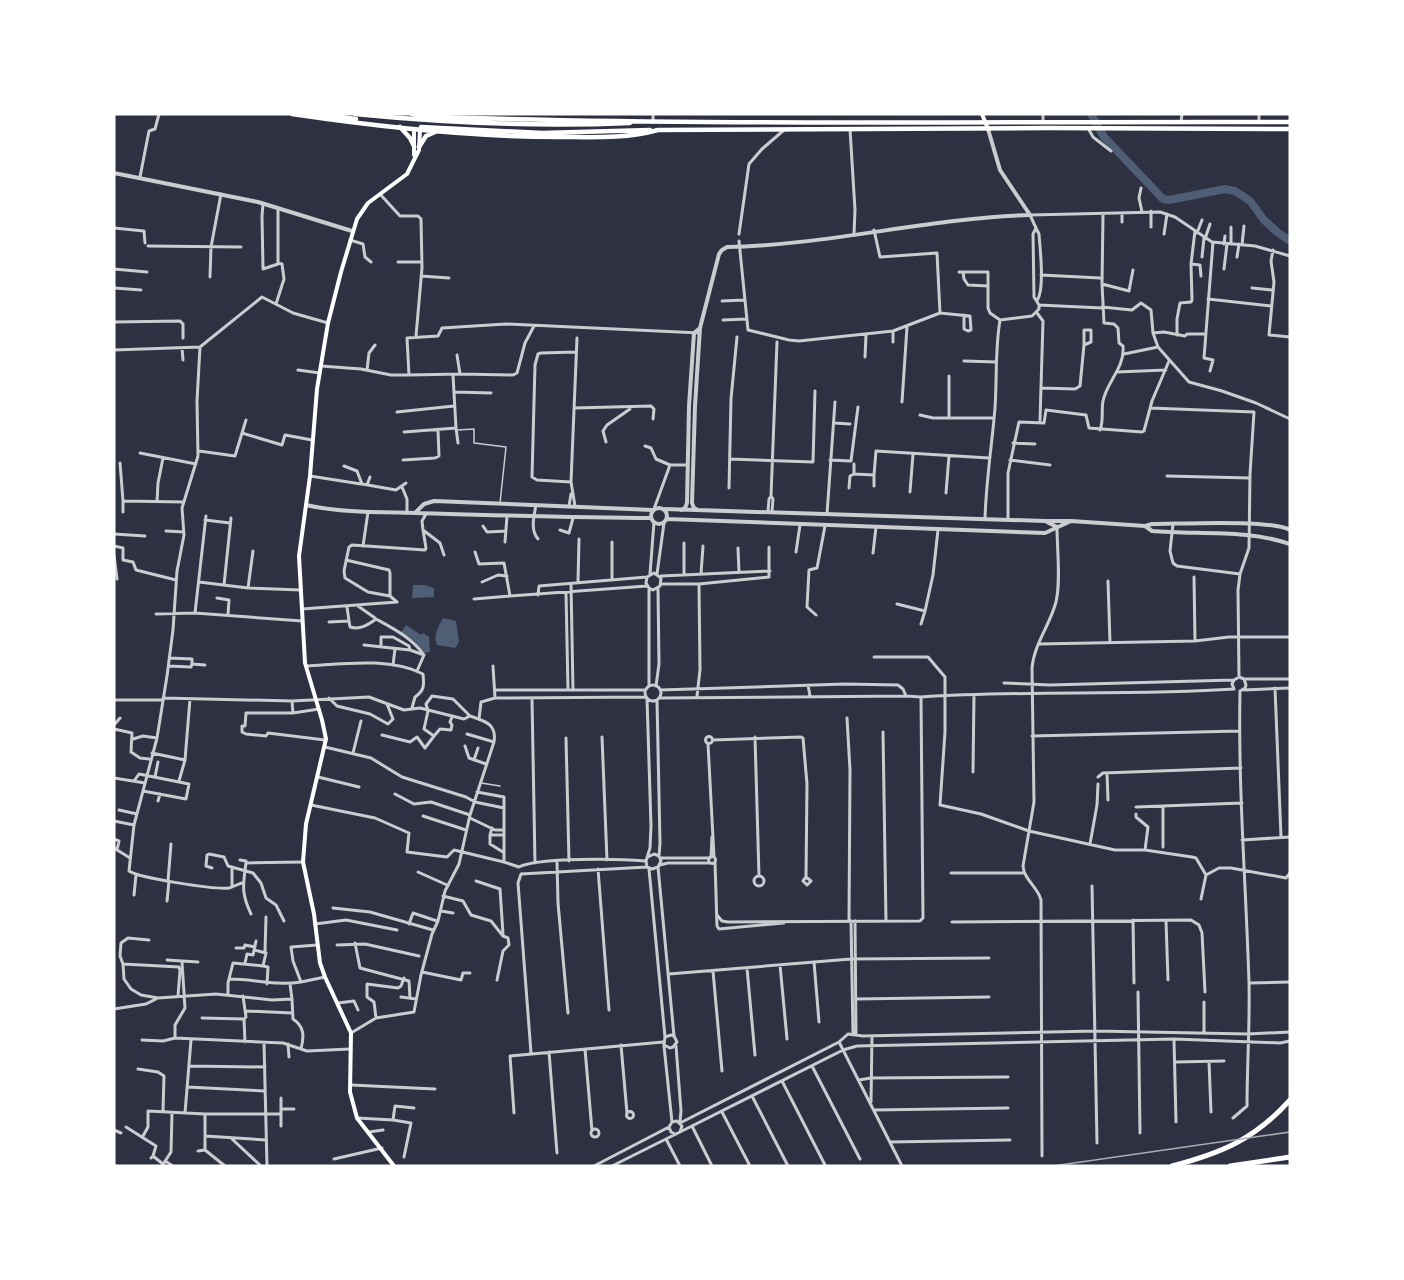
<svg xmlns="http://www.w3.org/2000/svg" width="1404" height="1280" font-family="'DM Sans',sans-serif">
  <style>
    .water { fill: #4f5d75 }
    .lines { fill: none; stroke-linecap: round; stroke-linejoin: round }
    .river { stroke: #4f5d75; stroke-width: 8 }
    .service { stroke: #caccd0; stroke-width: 1.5 }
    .minor { stroke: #caccd0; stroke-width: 3 }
    .tertiary { stroke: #caccd0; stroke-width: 4 }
    .secondary { stroke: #fff; stroke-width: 4 }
    .trunk { stroke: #fff; stroke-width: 4.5 }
    .motorway { stroke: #fff; stroke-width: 5 }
    .rail { stroke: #abadb3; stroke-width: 1.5 }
  </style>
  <rect width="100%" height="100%" fill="#2d3142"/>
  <path class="water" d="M413,585H425L434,588V597L412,598Z
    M443,618L456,621L459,642L455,648L437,645C433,635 438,627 443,618Z
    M406,625L421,635L423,633L429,637L430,652L425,653L414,641L401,632Z"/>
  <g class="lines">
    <path class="river" d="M1091,114L1104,137L1163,199L1169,200L1225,189L1235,191L1250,201L1264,220L1277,232L1290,241"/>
    <path class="service" d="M458,430L474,429V443L506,447L500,503
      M481,783L500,786"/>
    <path class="minor" d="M1043,114V121
      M653,122V114
      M1181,122L1182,114
      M1259,122V114
      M1088,128L1093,137L1111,151
      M850,129L855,210L854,234
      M140,177L149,131L155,129L159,114
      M1141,188L1139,198L1142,212
      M380,194L400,216H418L421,219L422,268L416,336
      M263,204L262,216L263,269L278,264
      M1151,211V227
      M1122,214V222
      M114,228L144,231L145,243
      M1036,228L1030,215L1160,212L1175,217L1212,242L1255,246L1290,256
      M874,230L880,257L937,253L940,313
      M1197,233L1202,220
      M739,234L749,164L762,149L784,130
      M1164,234L1167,214
      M1205,239L1210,224
      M350,240L363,244L365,257L371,262
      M739,241L748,330L789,340L799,341L893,331L940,313L970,316L971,330L968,331L964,329V315
      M1224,244L1225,236
      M1231,244V227
      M1242,245L1244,226
      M148,246L241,247
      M1273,250L1271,261L1274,282L1269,335L1290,337
      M1202,257L1204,238
      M1237,257L1239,244
      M398,262H422
      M1191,264L1200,265L1201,276
      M114,269L147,272
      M1224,269L1227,244
      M959,272H988V308L990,313L1000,320
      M963,272L964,279L968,285L988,286
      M1041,275L1100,278
      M421,276L449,278
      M210,277L211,247L221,194
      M1102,284L1129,291L1133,270
      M114,288L141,290
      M1252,288L1273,290
      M1208,299L1271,306
      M722,301L744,300
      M276,304L284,279L282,264L278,263V208
      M1039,305L1102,308
      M1102,307L1132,310L1141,303L1151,310L1153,333L1158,347L1189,382L1222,391L1256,403L1290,419
      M1037,313L1043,321L1040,420
      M723,320L746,319
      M1000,320L1032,316L1039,309V305L1034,297L1033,234L1036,228L1039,234C1040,249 1045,289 1037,301
      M114,322L180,321L183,324V338
      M1084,330H1091V342L1084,345Z
      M893,331V342
      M1153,333L1164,332L1185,336L1187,334H1206
      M1177,335V319L1180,303L1191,302L1192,300L1191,264L1195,231
      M200,347L197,401L198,456L182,508L184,535L177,571L173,630L167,676L157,738L134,825L129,871C139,878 216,890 229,888C233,887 238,884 242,883
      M182,348L183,360
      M114,350L200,347L262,297L293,313L328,323
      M1124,354L1158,347
      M457,355L460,374
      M865,357L866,335
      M964,361L996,362
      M321,366L361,369L391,375H409L407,338L438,336L442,328L506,324L700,333
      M298,370L320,373
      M367,370L369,353L375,345
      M1210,371L1213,360L1204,358L1213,242
      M1117,372L1166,370
      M409,375L460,374L513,375L517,373L525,343L534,326
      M1041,388L1075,389L1080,386L1084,345
      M454,392L491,393
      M902,402L907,327
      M574,408L651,406L654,409L653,419
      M1150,408L1254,412L1250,474L1249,548L1240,574L1238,590L1239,677
      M397,412L454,406
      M920,415L933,418H994
      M949,418V376
      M835,423L850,424
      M456,428L458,443
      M1100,430C1104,420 1101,411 1103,401C1107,381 1125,368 1123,346L1119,343L1118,328L1114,324L1104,323L1102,284L1103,215
      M404,432L456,428L453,375
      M242,433L282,445L285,435L312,440
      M606,442L603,431L607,425L630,409
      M1013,443L1035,444
      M645,446L651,448L656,459L670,465L654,509
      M199,451L235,456L246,420
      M140,453L196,464
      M730,459L813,462L815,391
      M403,460L435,458L439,456L438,430
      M830,460L851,461L858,407
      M1010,460L1050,465
      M120,463L123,501
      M854,464V474L874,475L876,451L989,458
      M670,465H687
      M344,466L357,471L362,484L396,490L406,483
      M310,476L361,484
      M1167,476L1250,478
      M571,482L537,480L532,477L535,365L538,354L541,353L576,352
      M367,485L370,477
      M874,486V475
      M402,487L407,499V513
      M729,488L731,399L737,337
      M849,488L850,476L854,474
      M910,492L913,454
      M946,493L949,456
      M157,502L158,483L163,458
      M536,505C534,516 530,530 538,539
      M569,506L571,494
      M575,506L571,482L577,338
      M123,512V501L184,502
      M768,512L769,499L771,496
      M772,512L773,499L771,496L777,342
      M426,514L422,521L423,530L440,543L444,555
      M827,514L835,402
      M985,519C986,481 992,445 995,408C997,379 995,349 1000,320
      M1008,519V473L1019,422L1044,423L1046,410L1086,415L1089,428L1142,432L1144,431L1152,401L1169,361
      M205,520L230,523
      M1173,524L1170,551L1173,563L1177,566L1240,574
      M483,526L487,532L506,531
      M560,530L569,533L573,518
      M166,531L184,532
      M114,534L145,536
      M505,542L507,516
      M684,543V575
      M114,546L123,548V560L133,562L136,570L176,580
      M363,546L368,512
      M738,548L739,572
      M796,552L800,525
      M873,553L876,527
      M114,555L117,579
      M346,560L389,570L390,573V596
      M650,574L654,522
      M657,574L664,523
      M701,574L703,546
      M661,576L770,571
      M1194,577L1195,641
      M612,580V542
      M1108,581L1110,643
      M199,582L248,588L300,590
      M482,582L498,575L507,576
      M578,582L579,539
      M571,584L573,690
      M661,584H699L769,577V547
      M224,585L231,518
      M248,588L253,551
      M566,593L568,690
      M538,595L539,586L647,577L654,573L661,578L660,586L653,590L649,588L646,583L647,577
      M510,596L647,586
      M217,598L229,600L228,615
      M474,599L510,596L504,563L479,564L475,552
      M397,602L390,596L368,592L345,578L344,571L349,547L352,545L425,550L426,548L423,530
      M897,604L925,611L933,575L938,530
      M358,606L375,618
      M302,609L397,602
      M195,613L206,516
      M156,614L195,613L302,621
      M816,615L807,607L809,570L817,568L825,526
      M349,621L350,627C360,630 368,625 376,619C394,629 412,638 424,655L417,671
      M329,622L349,621L347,607
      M921,624L925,611
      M1039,644L1195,641L1229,637H1290
      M364,645L410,650L424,655
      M381,647V637H393L409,646L410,650
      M874,657H928L945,677V732L940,805L981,814L1029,831L1115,850H1145L1192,857L1196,858L1206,875L1219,868H1231L1286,878L1290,873
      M170,658L192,659V664L205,665
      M393,665L395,649
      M169,666L191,667L192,664
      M307,666C343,664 389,657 423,674C424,685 425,690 415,697L412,708
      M493,666L495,698
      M1244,679H1290
      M1234,680L1232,684L1234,689
      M1004,683L1050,685L1234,680L1239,677L1244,679L1246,685L1245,688L1240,691
      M808,685L810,696
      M645 693a8 8 0 1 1 16 0a8 8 0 1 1-16 0Z
      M649,686V588
      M656,686L659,664L658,589
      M1275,688L1281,837
      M495,690H645
      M660,690L845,684L898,685L903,689L906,696
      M1244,690L1290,688
      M697,696L700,670L699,584
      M163,698L292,701L369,697L404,710L420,708L464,719L470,716C485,721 497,724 494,742L470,815L459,864L445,891L438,921L432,934L421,975L414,1012L376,1018L351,1033
      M329,698L337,706L370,714L388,724L393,719L387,704
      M647,698L651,826L650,848L646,861L647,867L652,869L658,867L661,861L659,856L654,854L648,857
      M659,698L906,696L921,697C1025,690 1130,696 1234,689
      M532,699L535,863
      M114,700H163
      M657,700L660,843L659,856
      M292,701L293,713
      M319,709L293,713H246L245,726H242V732L246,734L266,736L268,733L325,740
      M847,718L850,770L849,921
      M479,719L481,702L495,698L646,697
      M114,725L120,718
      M114,729L132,733L131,752L140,758L149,759
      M883,732L886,921
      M467,734L494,742
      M382,735L410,742L417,737L425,748L434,736L424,729L428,711L426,704L432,696L453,699L470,716
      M434,736L440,729L451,730L452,725L450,722L452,717
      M1032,736L1239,731
      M705.5 740a3.5 3.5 0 1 1 7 0a3.5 3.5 0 1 1-7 0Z
      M602,737L607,860
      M755,737L759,876
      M566,738L569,861
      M133,739L143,736L157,738
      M713,740L801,737L803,738L807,784L806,877L803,881L807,885L811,881L806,877
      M708,744L714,857
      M465,746L469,758L486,764
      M325,747L371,758L402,777L466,797L475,802L504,808
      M152,753L185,760
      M353,753L361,721
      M474,760L478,748
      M973,772L974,695
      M1107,773L1108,800
      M155,777L158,762
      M318,777L359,787
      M1098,777L1103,773L1241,768
      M114,778L145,783
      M134,781L139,774L189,784L186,799L143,791
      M179,781L185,760L190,699
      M477,792L504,797V862L519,867
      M395,794L414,804L431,802L470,815
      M158,801L160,794
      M311,805L375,818L409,833L407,852L447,857L454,850L504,862
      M1136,807L1242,803
      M1163,807V847
      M119,810L137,814
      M1136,814V817L1148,827L1145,850
      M423,816L466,830
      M470,818L495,830H504
      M114,821L134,825
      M492,828L490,835H504
      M490,835V844L503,852
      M114,839L119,841L117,850
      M1242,840L1290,837
      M1090,844L1097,805L1098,784
      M114,848L130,858
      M708.5 860a3.5 3.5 0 1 1 7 0a3.5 3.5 0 1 1-7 0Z
      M711,857L712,837
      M660,858H710
      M240,860L246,861V863L303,862
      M557,862L558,903L568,1013
      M715,862L717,926L719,929L784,923
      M246,863C243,885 241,893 251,914
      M660,865L668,863H711
      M232,867V886
      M519,867C538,857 622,859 645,861
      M658,867L674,1036L677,1042L673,1047L670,1048L664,1045L665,1037L671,1035L674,1036
      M212,868L206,866L207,855L209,854L224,857L228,866L253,873L261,883L266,898L276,905L284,921
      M598,869L609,1010
      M649,869L665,1037
      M418,872L447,885
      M951,873H1023
      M521,874L518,883L531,1053
      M521,874L647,867
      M754 881a5 5 0 1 1 10 0a5 5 0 1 1-10 0Z
      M168,881L171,844
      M476,881L500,889L503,934
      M1092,886L1097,1143
      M134,895L136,875
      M443,896L463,901L471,915L491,921L503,936L508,938L509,945L503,951L497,980
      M1201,899L1206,875
      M167,901L169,881
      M333,908L370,912L433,930
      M441,911L453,913
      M717,915L722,921L728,922L920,921L923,918L921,697
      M1133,920L1134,983
      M851,921L853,1034
      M855,921L856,1034
      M1166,921L1168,980
      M952,922L1191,920L1199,925L1202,933L1205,992
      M315,924L346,920L397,930
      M409,924L413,913L437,921
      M149,940L128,938L121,943L120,956L123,964L124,979L131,989L141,995L158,998L216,994L272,1000L292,999L293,1019C305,1027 304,1037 301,1049
      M355,943L360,968L409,981L410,998
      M337,945L365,944L419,956
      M236,948H244L245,945L255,947
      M254,950L266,953L263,966L268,967L267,984
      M265,952L266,917
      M167,960L198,962
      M814,962L819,1022
      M245,963L247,954L253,955L256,941
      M123,964L179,967L180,971L178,996
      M780,965L787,1039
      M747,968L755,1055
      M713,971L722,1071
      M422,972L461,980L463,973H470
      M669,974L851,959L989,958
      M230,979C255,979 275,986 301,982L293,961L291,947L317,945
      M301,982L325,977
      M1249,983L1290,982
      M290,984L292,999
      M1138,992L1140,1133
      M228,995V983L233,963L263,966
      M243,996L246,1017L244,1019L245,1042
      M401,997L416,999
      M856,999L989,997
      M1204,1002V1033
      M338,1003L354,1001L358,1010
      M114,1009L146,1004L156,999
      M246,1011L292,1013
      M202,1018L244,1019
      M376,1018L374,1002L367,997V984L398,988L401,986L404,978
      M175,1038V1025L185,1008L182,962
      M142,1040L163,1041L175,1038L283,1043L307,1051L350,1049
      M1174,1040L1176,1122
      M839,1042L902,1166
      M264,1043L267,1166
      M288,1044L289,1057
      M621,1045L627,1113
      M664,1046L672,1122
      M676,1046L681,1111L680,1122
      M585,1049L592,1131
      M549,1052L557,1153
      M1175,1062L1224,1061
      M1209,1062L1211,1112
      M189,1066L265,1067
      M812,1066L860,1159
      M138,1069L158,1072L164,1076L163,1111
      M859,1080L871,1078L1008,1077
      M782,1081L825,1165
      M351,1085L435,1089
      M187,1087L265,1091
      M752,1096L788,1166
      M281,1098V1126
      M871,1102L872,1036
      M282,1109H294
      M874,1110L1008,1108
      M626.5 1115a3.5 3.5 0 1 1 7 0a3.5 3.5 0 1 1-7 0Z
      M722,1112L750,1166
      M185,1113L191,1040
      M514,1113L510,1056L663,1042
      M205,1114V1150L225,1166
      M357,1118L393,1120L411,1123L404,1157
      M1233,1118L1247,1106C1247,1065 1250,1024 1249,983C1246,885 1238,788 1240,691
      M393,1120L395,1106L414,1108
      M680,1123L839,1042L848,1034L863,1036L1095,1031L1248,1034L1290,1032
      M692,1126L712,1166
      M126,1127L156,1146L153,1156
      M591 1133a4 4 0 1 1 8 0a4 4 0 1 1-8 0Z
      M114,1130L121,1133
      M369,1132L383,1130
      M680,1132L843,1050L857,1046L1174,1039L1280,1043L1290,1041
      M143,1136L148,1127V1111L205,1114H281
      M205,1136L266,1140
      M232,1139L261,1166
      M666,1139L680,1166
      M890,1142L1010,1140
      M198,1151L205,1150
      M1042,1156L1041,900C1038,887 1024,880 1023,866L1034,802L1032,668C1034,644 1050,625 1056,602C1061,581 1057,549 1057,527
      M151,1158L153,1156L163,1164
      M334,1159L382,1148
      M165,1161L173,1166
      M114,1165L116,1166
      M162,1166L171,1152L172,1113
      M594,1166L669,1127
      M612,1166L680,1132L682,1126L677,1121L672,1122L669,1127L671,1132L675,1134"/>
    <path class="tertiary" d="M988,129L1000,170L1030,215
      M114,173L258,202L352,231
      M306,505C342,513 380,512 416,513C495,515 573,518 651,518
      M651 516a8 8 0 1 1 16 0a8 8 0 1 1-16 0Z
      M665,509L1045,521L1057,527
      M681,510L685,508L687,503L689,406L694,333L700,328
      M698,510L694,508L692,503L695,406L700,328L719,254L722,250L727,247C829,245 929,218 1030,215
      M416,512L424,504L434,501L653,510
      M667,519L1045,533L1071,521L1145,526L1152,524C1180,524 1270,519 1290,530
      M1046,521H1069
      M1145,526L1152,531C1197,535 1246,529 1290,544"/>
    <path class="secondary" d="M982,114L988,129
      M414,129V155
      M394,1166L357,1118L350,1092L351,1033L325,977L320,963L314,914L303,862L306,824L326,739L322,720L305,663L299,556L310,476L317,389L328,323L341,272L357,219L368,203L407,174L419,150L420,130"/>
    <path class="trunk" d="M292,114C380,127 469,137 558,137C592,137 625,139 658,130L1047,128L1290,129
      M319,114L356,119
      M355,114C447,123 538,127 630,123
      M412,114L438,117C722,126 1006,121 1290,122
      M400,127L410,138L414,146
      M421,127L542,133L650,130
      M419,147L426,136L435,132"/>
    <path class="motorway" d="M1172,1166C1222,1153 1255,1139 1290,1100
      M1230,1166L1290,1157"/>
    <path class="rail" d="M1053,1166L1290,1132"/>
  </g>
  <rect width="1404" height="1280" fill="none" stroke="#ffffff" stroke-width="231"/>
</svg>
